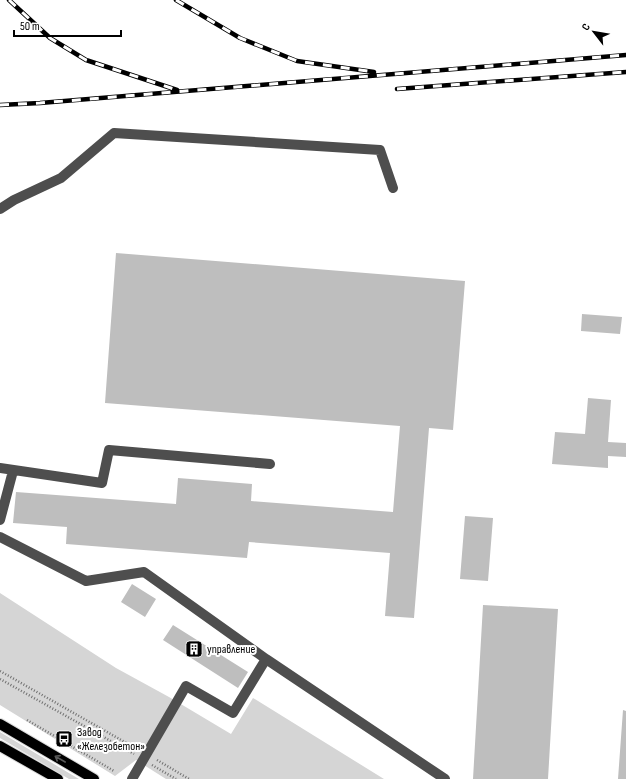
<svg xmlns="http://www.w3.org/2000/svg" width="626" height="779" font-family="'Sofia Sans Condensed',sans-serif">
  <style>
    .green { fill: #d5d5d5 }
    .building { fill: #bebebe }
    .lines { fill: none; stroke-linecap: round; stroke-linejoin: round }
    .major-casing { stroke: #dbdbdb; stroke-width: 12 }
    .path { stroke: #707070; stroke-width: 2.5; stroke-dasharray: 1 2; stroke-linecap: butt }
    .minor { stroke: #4e4e4e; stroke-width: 10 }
    .major { stroke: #000; stroke-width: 10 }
    .rail-casing { stroke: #000; stroke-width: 4.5 }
    .rail { stroke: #fff; stroke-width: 3; stroke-dasharray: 9; stroke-linecap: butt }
    .oneway { stroke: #595959 }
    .labels { text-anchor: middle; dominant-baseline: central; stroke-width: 4; stroke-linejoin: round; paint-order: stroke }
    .poi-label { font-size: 12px; fill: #000; stroke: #fff; text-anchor: start }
  </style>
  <rect width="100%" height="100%" fill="#fff"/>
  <path class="green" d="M0,593L116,668L169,697L231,734L253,698L384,779H166L136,760L115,776L0,705Z
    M0,732L79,779H69L0,738Z"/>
  <path class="building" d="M116,253L465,281L453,430L429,428L414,618L385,616L390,553L249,542L247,558L66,544L67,527L13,523L16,492L176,504L178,478L252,484L251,501L393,512L400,426L105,403Z
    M582,314L622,317L620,334L581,331Z
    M588,398L611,400L608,442L626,443V457L608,456V468L552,464L555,432L585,434Z
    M465,516L493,518L488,581L460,579Z
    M132,584L156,599L145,617L121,602Z
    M483,605L558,609L548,779H473Z
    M173,625L248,672L238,688L163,640Z
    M623,710L626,711V779H618Z"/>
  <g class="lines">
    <g class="major-casing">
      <path id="major" d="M0,724L94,779
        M0,746L58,779"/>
    </g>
    <path class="path" d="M0,671L137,749
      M0,679L134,754
      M27,720L114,771
      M157,760L189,779
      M152,765L176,779"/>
    <path class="minor" d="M0,209L14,200L61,178L114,133L380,150L393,188
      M0,468L102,483L109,450L270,464
      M0,520L13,471
      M0,537L86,581L144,572L266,659L445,779
      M132,779L186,686L233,713L266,659"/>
    <use href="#major" class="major"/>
    <g class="rail-casing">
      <path id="rail" d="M9,0L50,38L86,60L177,90
        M176,0L240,38L297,61L374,72
        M397,89L626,72
        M0,105L40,103L626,55"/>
    </g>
    <use href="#rail" class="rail"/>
  </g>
  <defs><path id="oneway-shaft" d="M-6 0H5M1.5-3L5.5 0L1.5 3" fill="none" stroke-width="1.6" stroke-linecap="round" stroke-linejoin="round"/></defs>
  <use class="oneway" href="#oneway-shaft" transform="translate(60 759) rotate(-150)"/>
  <defs>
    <g id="building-square" transform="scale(0.9)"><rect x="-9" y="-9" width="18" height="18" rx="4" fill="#000" stroke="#fff"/><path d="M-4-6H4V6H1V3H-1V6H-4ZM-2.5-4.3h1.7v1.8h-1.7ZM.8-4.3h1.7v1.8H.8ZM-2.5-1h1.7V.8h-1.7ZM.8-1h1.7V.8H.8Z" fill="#fff"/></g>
    <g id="bus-square" transform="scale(0.9)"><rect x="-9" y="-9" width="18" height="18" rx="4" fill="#000" stroke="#fff"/><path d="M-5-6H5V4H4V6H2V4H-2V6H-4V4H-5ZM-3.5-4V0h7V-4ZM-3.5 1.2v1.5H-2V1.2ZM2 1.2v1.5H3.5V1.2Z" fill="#fff"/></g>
  </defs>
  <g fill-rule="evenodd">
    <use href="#building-square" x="194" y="649"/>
    <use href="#bus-square" x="64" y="739"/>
  </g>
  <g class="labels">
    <g class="poi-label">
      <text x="207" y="649">управление</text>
      <text x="77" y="732">Завод<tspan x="77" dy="14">«Железобетон»</tspan></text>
    </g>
  </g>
  <g transform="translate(594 32) rotate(301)" stroke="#ffffff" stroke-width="3" paint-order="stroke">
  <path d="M0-3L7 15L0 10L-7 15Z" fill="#000000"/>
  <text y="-6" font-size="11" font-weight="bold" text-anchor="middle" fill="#000000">С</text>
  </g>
  <path d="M14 30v6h107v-6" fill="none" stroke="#000000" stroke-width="2"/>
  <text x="20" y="30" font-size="12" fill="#000000" stroke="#ffffff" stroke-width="3" paint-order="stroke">50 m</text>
</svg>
